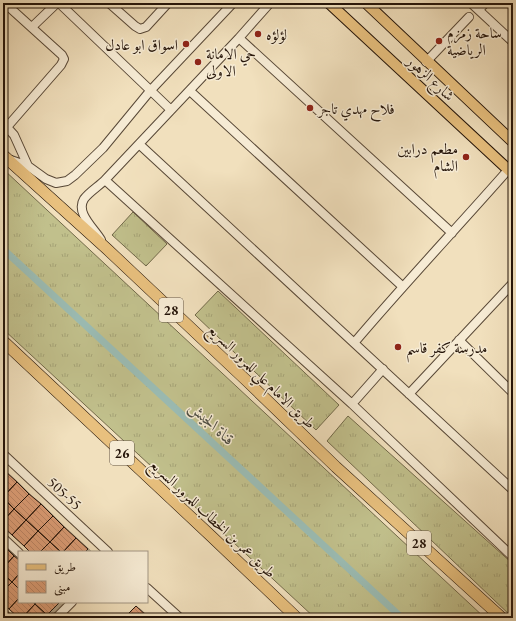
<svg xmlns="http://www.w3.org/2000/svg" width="516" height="621" font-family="'EB Garamond',Amiri,serif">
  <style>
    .grass { fill: url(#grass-tufts); stroke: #726a4a }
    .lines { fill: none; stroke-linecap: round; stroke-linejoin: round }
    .canal { stroke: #9bbdb5; stroke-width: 7 }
    .building { fill: url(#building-back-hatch); stroke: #241409; filter: url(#shadow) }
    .minor-casing { stroke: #574736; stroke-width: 10 }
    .major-casing { stroke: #241409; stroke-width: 12 }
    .highway-casing { stroke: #241409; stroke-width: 12 }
    .minor { stroke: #f6ebd4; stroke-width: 8 }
    .major { stroke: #e8c07e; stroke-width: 10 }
    .highway { stroke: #e8c07e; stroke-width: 11 }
    .poi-dot { fill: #8f2418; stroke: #f6ebd4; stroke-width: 1.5 }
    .labels { text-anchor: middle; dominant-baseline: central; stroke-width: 3; stroke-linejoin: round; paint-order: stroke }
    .shield { fill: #f6ebd4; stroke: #635446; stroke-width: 1 }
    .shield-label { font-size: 14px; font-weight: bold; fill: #241409 }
    .poi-label { font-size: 15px; fill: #241409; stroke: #f6ebd4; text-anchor: start }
    .street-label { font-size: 15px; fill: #241409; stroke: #f6ebd4 }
    .water-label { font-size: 16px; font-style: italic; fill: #4e4f45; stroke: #f6ebd4 }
  </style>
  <defs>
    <pattern id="grass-tufts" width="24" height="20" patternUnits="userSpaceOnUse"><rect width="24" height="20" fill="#c1c08c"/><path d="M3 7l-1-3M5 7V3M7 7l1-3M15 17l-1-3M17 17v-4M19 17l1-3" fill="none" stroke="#a6a477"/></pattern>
    <pattern id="building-back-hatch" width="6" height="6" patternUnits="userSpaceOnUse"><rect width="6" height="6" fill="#db9d76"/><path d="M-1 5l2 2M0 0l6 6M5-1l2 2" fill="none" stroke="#bc8665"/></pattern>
    <filter id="shadow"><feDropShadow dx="3" dy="2" stdDeviation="0" flood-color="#0004"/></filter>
  </defs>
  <rect width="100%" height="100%" fill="#f1e0bd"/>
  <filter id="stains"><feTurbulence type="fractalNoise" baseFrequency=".005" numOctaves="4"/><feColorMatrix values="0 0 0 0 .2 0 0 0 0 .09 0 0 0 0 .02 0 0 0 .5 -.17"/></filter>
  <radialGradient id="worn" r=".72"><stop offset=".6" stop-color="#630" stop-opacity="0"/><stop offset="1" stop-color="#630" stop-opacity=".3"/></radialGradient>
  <path class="grass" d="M3,169L485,618H315L3,329Z
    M133,212L167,244L146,266L112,235Z
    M218,291L339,405L316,430L195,315Z
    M348,416L513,564V618L327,441Z"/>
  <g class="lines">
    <path class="canal" d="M3,249L402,618"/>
  </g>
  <path class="building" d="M5,471L17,482L3,497V474Z
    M17,482L29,494L14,509L3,497Z
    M29,494L41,504L26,520L14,509Z
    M3,498L14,509L3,521Z
    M41,504L53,516L38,531L26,520Z
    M14,509L26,520L12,535L3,527V521Z
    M53,516L64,527L50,542L38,531Z
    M26,520L38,531L24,546L12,535Z
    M64,527L76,538L63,552H61L50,542Z
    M38,531L50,542L40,552H30L24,546Z
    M76,538L88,549L85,552H63Z
    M50,542L61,552H40Z
    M3,545L14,556L3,568Z
    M14,556L19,560V574L12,582L3,574V568Z
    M3,574L12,582L3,591Z
    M19,574V589L12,582Z
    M12,582L19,589V598L9,609L3,603V591Z
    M19,598V602H33L35,604L22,618H19L9,609Z
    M37,602H60L47,615L35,604Z
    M35,604L47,615L45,618H22Z
    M136,606L148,617V618H124Z"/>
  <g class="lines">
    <g class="minor-casing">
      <path id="minor" d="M59,3L171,110
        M109,3L135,26L140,29L146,27L168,3
        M471,3L513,42
        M3,7H9L62,55L64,59L61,65L7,127
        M479,10L485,3
        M32,27L57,3
        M239,38L452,233
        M426,62L469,17
        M190,91L402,286
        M3,123L14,135L28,166
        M139,144L513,490
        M11,160L28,166L46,179L56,183L67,181L75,175L103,148L150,91L233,3
        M105,180L352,404L513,557
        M101,240C95,229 75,213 84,199C89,192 99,186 105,180L239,38L270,3
        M459,340L513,393
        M354,343C404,284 457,228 508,170
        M409,394L513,283
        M352,404L383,369
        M3,454L108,552
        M3,538L19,553
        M147,588L180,618
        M3,613L8,618
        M56,618L72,602"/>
    </g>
    <g class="major-casing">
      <path id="major" d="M329,3L513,174
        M366,3L513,142"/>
    </g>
    <g class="highway-casing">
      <path id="highway" d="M3,155L107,249L248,382L336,467L502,618
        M3,341L211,536L297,618"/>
    </g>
    <use href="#minor" class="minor"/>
    <use href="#major" class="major"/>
    <use href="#highway" class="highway"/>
  </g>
  <g class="poi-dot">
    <circle cx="258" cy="34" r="4"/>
    <circle cx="439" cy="41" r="4"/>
    <circle cx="186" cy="44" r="4"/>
    <circle cx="198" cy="62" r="4"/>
    <circle cx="310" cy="108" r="4"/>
    <circle cx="466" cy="157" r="4"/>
    <circle cx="398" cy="347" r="4"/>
  </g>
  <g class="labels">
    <g class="shield">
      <rect x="159" y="298" width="24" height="24" rx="3"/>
      <rect x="110" y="441" width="24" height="24" rx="3"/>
      <rect x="407" y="531" width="24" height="24" rx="3"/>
    </g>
    <g class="shield-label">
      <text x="171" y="310">28</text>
      <text x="122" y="453">26</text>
      <text x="419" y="543">28</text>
    </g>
    <g class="poi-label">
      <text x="447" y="32">ساحة زمزم<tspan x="447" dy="17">الرياضية</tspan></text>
      <text x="266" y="34">لؤلؤه</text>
      <text x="178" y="44" text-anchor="end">اسواق ابو عادل</text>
      <text x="206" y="53">حي الامانة<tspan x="206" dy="17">الاولى</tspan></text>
      <text x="318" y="108">فلاح مهدي تاجر</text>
      <text x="458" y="148" text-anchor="end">مطعم درابين<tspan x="458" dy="17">الشام</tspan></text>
      <text x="406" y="347">مدرسة كفر قاسم</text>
    </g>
    <g class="street-label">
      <text transform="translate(431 78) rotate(43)">شارع الزهور</text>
      <text transform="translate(262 376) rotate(44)">طريق الامام علي للمرور السريع</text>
      <text transform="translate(65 493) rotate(43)">505-55</text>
      <text transform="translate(213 518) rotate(43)">طريق عمر بن الخطاب للمرور السريع</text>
    </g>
    <g class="water-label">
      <text transform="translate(212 423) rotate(43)">قناة الجيش</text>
    </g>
  </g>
  <rect width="516" height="621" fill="none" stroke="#f1e0bd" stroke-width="16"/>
  <rect x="4" y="4" width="508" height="613" fill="none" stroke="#241409" stroke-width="2"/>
  <rect x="8" y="8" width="500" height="605" fill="none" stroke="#241409"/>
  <rect x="18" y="551" width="130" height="52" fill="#f6ebd4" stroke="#a29583"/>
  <rect x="26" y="564" width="20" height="6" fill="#e8c07e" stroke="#a29583"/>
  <text x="54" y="571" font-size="12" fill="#241409">طريق</text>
  <rect x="26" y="581" width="20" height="12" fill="url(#building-back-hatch)" stroke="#a29583"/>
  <text x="54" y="591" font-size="12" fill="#241409">مبنى</text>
  <rect width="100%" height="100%" filter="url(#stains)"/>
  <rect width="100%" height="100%" fill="url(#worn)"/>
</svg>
